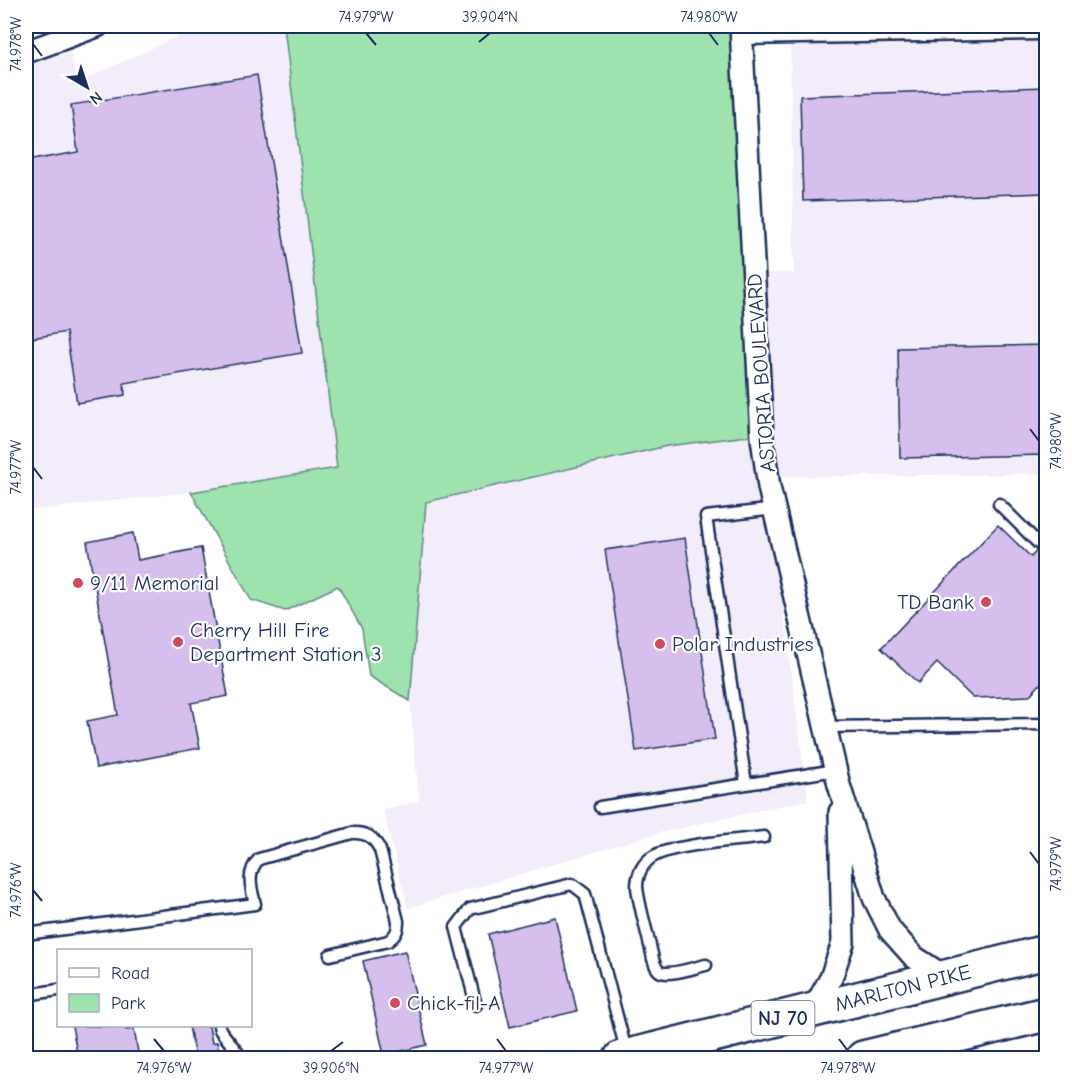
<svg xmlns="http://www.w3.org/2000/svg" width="1072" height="1084" font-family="'Comic Neue',sans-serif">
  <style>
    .built { fill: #f3ecfa }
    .green { fill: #9ee2ad; stroke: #5c8886; stroke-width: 1.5 }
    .building { fill: #d6beed; stroke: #1b2f5e; stroke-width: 1.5 }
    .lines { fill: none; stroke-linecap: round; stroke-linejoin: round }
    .lane-casing { stroke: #1b2f5e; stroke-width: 15 }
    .street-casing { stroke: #1b2f5e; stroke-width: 26 }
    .highway-casing { stroke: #1b2f5e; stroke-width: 38 }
    .lane { stroke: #fff; stroke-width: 10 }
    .street { stroke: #fff; stroke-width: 21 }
    .highway { stroke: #fff; stroke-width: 33 }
    .ticks { fill: none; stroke: #1b2f5e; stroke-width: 2 }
    .poi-dot { fill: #d1495b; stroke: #fff; stroke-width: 2 }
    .labels { text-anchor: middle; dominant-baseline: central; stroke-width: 4.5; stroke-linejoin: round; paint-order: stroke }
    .shield { fill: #fff; stroke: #5f6d8e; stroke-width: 1.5 }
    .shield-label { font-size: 20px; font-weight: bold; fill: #1b2f5e }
    .street-label { font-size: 21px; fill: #1b2f5e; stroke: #fff }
    .poi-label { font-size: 21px; fill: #1b2f5e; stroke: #fff; text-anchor: start }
    .neatline { fill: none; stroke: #1b2f5e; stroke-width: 2 }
    .ticks-label { font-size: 15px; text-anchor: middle; fill: #1b2f5e }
  </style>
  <rect width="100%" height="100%" fill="#fff"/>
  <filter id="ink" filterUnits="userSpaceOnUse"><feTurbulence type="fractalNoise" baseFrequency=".0167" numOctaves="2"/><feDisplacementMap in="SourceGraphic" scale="12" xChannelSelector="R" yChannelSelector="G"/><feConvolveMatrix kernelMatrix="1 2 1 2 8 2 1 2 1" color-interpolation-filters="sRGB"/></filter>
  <g filter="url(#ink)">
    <path class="built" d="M200,26H284L337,468L191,492L26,511V66L71,51L76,83Z
      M851,26H1046V474L766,477L808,800L658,833L408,908L383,810L419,801L410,701L425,502L667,446L755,435L748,273H794L790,31L850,27Z"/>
    <path class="green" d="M284,26H732L755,435L667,446L426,502L410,701L369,676L362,629L338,586L285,611L251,600L191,492L337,468Z"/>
    <path class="building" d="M257,75L302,353L124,383L125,395L77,403L66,332L26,339V161L78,152L71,105Z
      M1046,87V193L803,201L800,96Z
      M1046,345V455L900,458L898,348Z
      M998,525L1031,557L1046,541V678L1029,696L973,698L937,663L918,683L881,648Z
      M133,533L138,560L201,548L228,696L191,703L200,748L96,768L87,721L118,715L87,542Z
      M685,538L715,739L636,751L605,550Z
      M555,917L577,1011L510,1027L488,934Z
      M405,951L427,1045L384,1055L363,961Z
      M72,1026H126V1030L134,1029L139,1058H78Z
      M189,1026H209L212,1043L217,1042L220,1058H195Z"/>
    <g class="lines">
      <g class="lane-casing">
        <path id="lane" d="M742,39L1046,34
          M999,504L1041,546
          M826,727L1046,724
          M746,784L706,517L775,509
          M600,807L836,770
          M26,934L255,904C251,888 246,872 259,859L352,833C366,832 374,837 380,850L398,921C398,931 396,935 388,941L330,955
          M706,965C696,967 670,976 661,972C656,970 655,964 653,959C649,938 639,907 637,887C637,874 643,862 654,856C675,844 737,841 764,837
          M26,995L58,990
          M476,1005L456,927L470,909L572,884L585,894L627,1054
          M219,1026L220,1030L242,1058"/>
      </g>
      <g class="street-casing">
        <path id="street" d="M741,26L762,438L769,487L839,785L874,898L890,930L914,957L945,977
          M26,52L97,26
          M813,1010L831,978L843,943L840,812"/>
      </g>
      <g class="highway-casing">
        <path id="highway" d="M621,1058L1046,952
          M863,1058L1046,1014"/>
      </g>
      <use href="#lane" class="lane"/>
      <use href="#street" class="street"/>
      <use href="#highway" class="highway"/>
    </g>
  </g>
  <path class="ticks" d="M366,33L376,45M709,33L718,45M479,42L490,33M33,44L42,56M1030,429L1039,441M33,467L42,479M1030,852L1039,864M33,890L42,901M154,1039L164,1051M497,1039L506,1051M839,1039L848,1051M331,1051L343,1042"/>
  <g class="poi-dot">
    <circle cx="78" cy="583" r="6"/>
    <circle cx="986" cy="602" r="6"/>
    <circle cx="178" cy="642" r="6"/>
    <circle cx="660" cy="644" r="6"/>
    <circle cx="395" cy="1003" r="6"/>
  </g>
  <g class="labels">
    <rect class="shield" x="751.5" y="1001" width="63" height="34" rx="4.5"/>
    <g class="shield-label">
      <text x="783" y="1018">NJ 70</text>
    </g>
    <g class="street-label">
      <text transform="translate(761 373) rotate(-94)">ASTORIA BOULEVARD</text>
      <text transform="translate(903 988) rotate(-14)">MARLTON PIKE</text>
    </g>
    <g class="poi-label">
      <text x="90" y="583">9/11 Memorial</text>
      <text x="974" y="602" text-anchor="end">TD Bank</text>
      <text x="190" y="630">Cherry Hill Fire<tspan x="190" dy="24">Department Station 3</tspan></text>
      <text x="672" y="644">Polar Industries</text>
      <text x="407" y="1003">Chick-fil-A</text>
    </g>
  </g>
  <rect width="1072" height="1084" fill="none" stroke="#fff" stroke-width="66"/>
  <rect x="57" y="949" width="195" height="78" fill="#ffffff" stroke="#a4acbf" stroke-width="1.5"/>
  <rect x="69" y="968" width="30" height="9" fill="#ffffff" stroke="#a4acbf" stroke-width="1.5"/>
  <text x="111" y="979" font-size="18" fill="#1b2f5e">Road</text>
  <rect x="69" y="994" width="30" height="18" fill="#9ee2ad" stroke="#a4acbf" stroke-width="1.5"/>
  <text x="111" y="1009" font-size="18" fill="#1b2f5e">Park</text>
  <g transform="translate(87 87) rotate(141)" stroke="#ffffff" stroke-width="4.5" paint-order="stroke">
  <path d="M0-4.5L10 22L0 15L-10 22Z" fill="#1b2f5e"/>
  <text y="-9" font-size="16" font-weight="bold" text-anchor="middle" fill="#1b2f5e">N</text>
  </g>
  <rect x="33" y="33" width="1006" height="1018" class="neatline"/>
  <g class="ticks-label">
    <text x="366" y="22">74.979°W</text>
    <text x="490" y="22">39.904°N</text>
    <text x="709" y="22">74.980°W</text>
    <text transform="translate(16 44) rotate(-90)" y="5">74.978°W</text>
    <text transform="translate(1056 441) rotate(-90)" y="5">74.980°W</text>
    <text transform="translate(16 467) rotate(-90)" y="5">74.977°W</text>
    <text transform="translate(1056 864) rotate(-90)" y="5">74.979°W</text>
    <text transform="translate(16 890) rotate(-90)" y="5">74.976°W</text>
    <text x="164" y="1073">74.976°W</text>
    <text x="331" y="1073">39.906°N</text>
    <text x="506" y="1073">74.977°W</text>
    <text x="848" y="1073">74.978°W</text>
  </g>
</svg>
